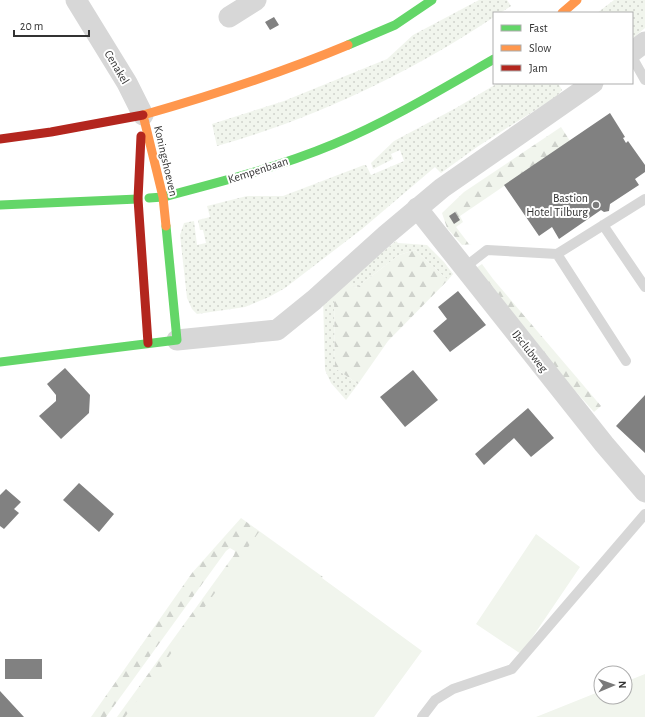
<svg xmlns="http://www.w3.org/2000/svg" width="645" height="717" font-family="'Alegreya Sans',sans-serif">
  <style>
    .grass { fill: url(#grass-dots) }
    .forest { fill: url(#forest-firs) }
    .garden { fill: #f1f5ed }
    .building { fill: #818181 }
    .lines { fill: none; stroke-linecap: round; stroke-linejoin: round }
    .lane { stroke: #d7d7d7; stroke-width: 10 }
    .street { stroke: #d7d7d7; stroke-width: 21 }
    .fast { stroke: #63d668; stroke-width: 9 }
    .slow { stroke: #ff974d; stroke-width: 9 }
    .jam { stroke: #b3261e; stroke-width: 9 }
    .poi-dot { fill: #7a7a7a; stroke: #fff; stroke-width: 1.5 }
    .labels { text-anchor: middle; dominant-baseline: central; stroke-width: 4; stroke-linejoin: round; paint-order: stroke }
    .street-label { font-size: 12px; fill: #333; stroke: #fff }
    .poi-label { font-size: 12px; fill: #333; stroke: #fff; text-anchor: end }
  </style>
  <defs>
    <pattern id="grass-dots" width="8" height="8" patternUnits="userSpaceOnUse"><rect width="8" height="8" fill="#f1f5ed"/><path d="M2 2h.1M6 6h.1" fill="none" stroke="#cfd2cc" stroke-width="1.8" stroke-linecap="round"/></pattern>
    <pattern id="forest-firs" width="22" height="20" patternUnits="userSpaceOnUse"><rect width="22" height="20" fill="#f1f5ed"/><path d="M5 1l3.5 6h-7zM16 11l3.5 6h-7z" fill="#cfd2cc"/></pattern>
  </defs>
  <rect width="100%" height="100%" fill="#fff"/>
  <path class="grass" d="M479,0H507L511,6L500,13H494V17C408,74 316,118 217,146L212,124L284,101L387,59L413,35Z
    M614,0H645V28L632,39V13H597Z
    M498,83H558L562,90L556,97L477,147L441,173L435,167L362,229L285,288L269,297L245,307L197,314L192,309L187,298L180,235L184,223L194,221L197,245L206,243L203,230H200L198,220L210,217L207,206L247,196H283L364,165H366L371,175L404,161L400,150L391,154L393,159L373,169L371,163L394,141L456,108Z
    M396,241L398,243L427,245L444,262L453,274L448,280L415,250L399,255L356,288L346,282Z
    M323,298H334L335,368L358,384L346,400L331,383L325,370Z"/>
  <path class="forest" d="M561,127L570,141L460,216L463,222L456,227L469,244H472L462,245L447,228L442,213L464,192Z
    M415,250L448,280L388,341L358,384L335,368L334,298L326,299L347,282L356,288L399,255Z
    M482,264L493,279L601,406L594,412L554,367L476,268Z
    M241,518L323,577L144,717H117L234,555L235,551L230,548L226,551L106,717H91L192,573Z"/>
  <path class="garden" d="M259,532L422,651L374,717H125Z
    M536,534L580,567L521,654L476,624Z
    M645,674V717H536L601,691V697H625V682Z"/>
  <path class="building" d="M274,17L279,25L270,30L265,22Z
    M610,113L625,137L623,138L626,143L628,141L645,165V172L635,179L639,185L610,204L609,211L604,212L601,210L559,239L552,227L539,236L504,185Z
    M455,212L460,220L454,224L449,216Z
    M458,291L486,325L450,352L433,331L447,319L438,307Z
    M65,368L90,395L89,413L61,439L39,416L56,401V395L47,384Z
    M413,370L438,400L405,427L380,397Z
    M645,395V453L616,426Z
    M528,408L554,438L531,457L514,438L484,465L475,454Z
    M79,483L114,514L99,532L63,500Z
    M6,489L21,502L14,509L19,513L4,529L0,526V495Z
    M5,659H42V679H5Z
    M0,691L24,717H0Z"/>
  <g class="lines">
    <path class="lane" d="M632,57L645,80
      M603,225L645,287
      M557,254L626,361
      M465,267L487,250L557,254L645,199
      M422,717L435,700L453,689L512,669L645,514"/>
    <path class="street" d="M76,0L127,83L143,115
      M229,17L256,0
      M632,52L645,42
      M417,208L604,444L645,492
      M177,340L277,330L314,300L386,235L442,188L593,83"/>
    <path class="fast" d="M348,45L395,25L432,0
      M149,198L163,197C220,182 279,167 334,144C389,121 442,89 494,59
      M0,205L138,199
      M0,362L177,340L166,226"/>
    <path class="slow" d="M562,13L577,0
      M143,115C213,95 281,73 348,45
      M143,115L163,197L166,226"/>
    <path class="jam" d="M141,136L138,199L148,343
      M0,139L51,132L143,115"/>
  </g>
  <circle class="poi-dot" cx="596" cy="205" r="4"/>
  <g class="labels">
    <g class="street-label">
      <text transform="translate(117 67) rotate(59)">Cenakel</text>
      <text transform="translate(166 161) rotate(77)">Koningshoeven</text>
      <text transform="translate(258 170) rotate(-18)">Kempenbaan</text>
      <text transform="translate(530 351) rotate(52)">IJsclubweg</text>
    </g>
    <g class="poi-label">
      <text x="588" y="198">Bastion<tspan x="588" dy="14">Hotel Tilburg</tspan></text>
    </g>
  </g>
  <rect x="493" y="12" width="140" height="72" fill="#ffffff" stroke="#adadad"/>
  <rect x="501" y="25" width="20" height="6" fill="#63d668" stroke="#adadad"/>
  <text x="529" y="32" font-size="12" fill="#333333">Fast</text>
  <rect x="501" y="45" width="20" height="6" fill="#ff974d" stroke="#adadad"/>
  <text x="529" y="52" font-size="12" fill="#333333">Slow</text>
  <rect x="501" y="65" width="20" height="6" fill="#b3261e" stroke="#adadad"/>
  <text x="529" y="72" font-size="12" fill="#333333">Jam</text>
  <g transform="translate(613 685) rotate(88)"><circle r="19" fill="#ffffff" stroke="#adadad"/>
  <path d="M0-3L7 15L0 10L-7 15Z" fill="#7a7a7a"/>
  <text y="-6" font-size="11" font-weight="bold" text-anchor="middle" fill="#333333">N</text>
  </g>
  <path d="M14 30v6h75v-6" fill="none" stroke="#333333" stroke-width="2"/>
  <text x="20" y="30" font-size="12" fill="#333333" stroke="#ffffff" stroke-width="3" paint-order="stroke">20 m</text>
</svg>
